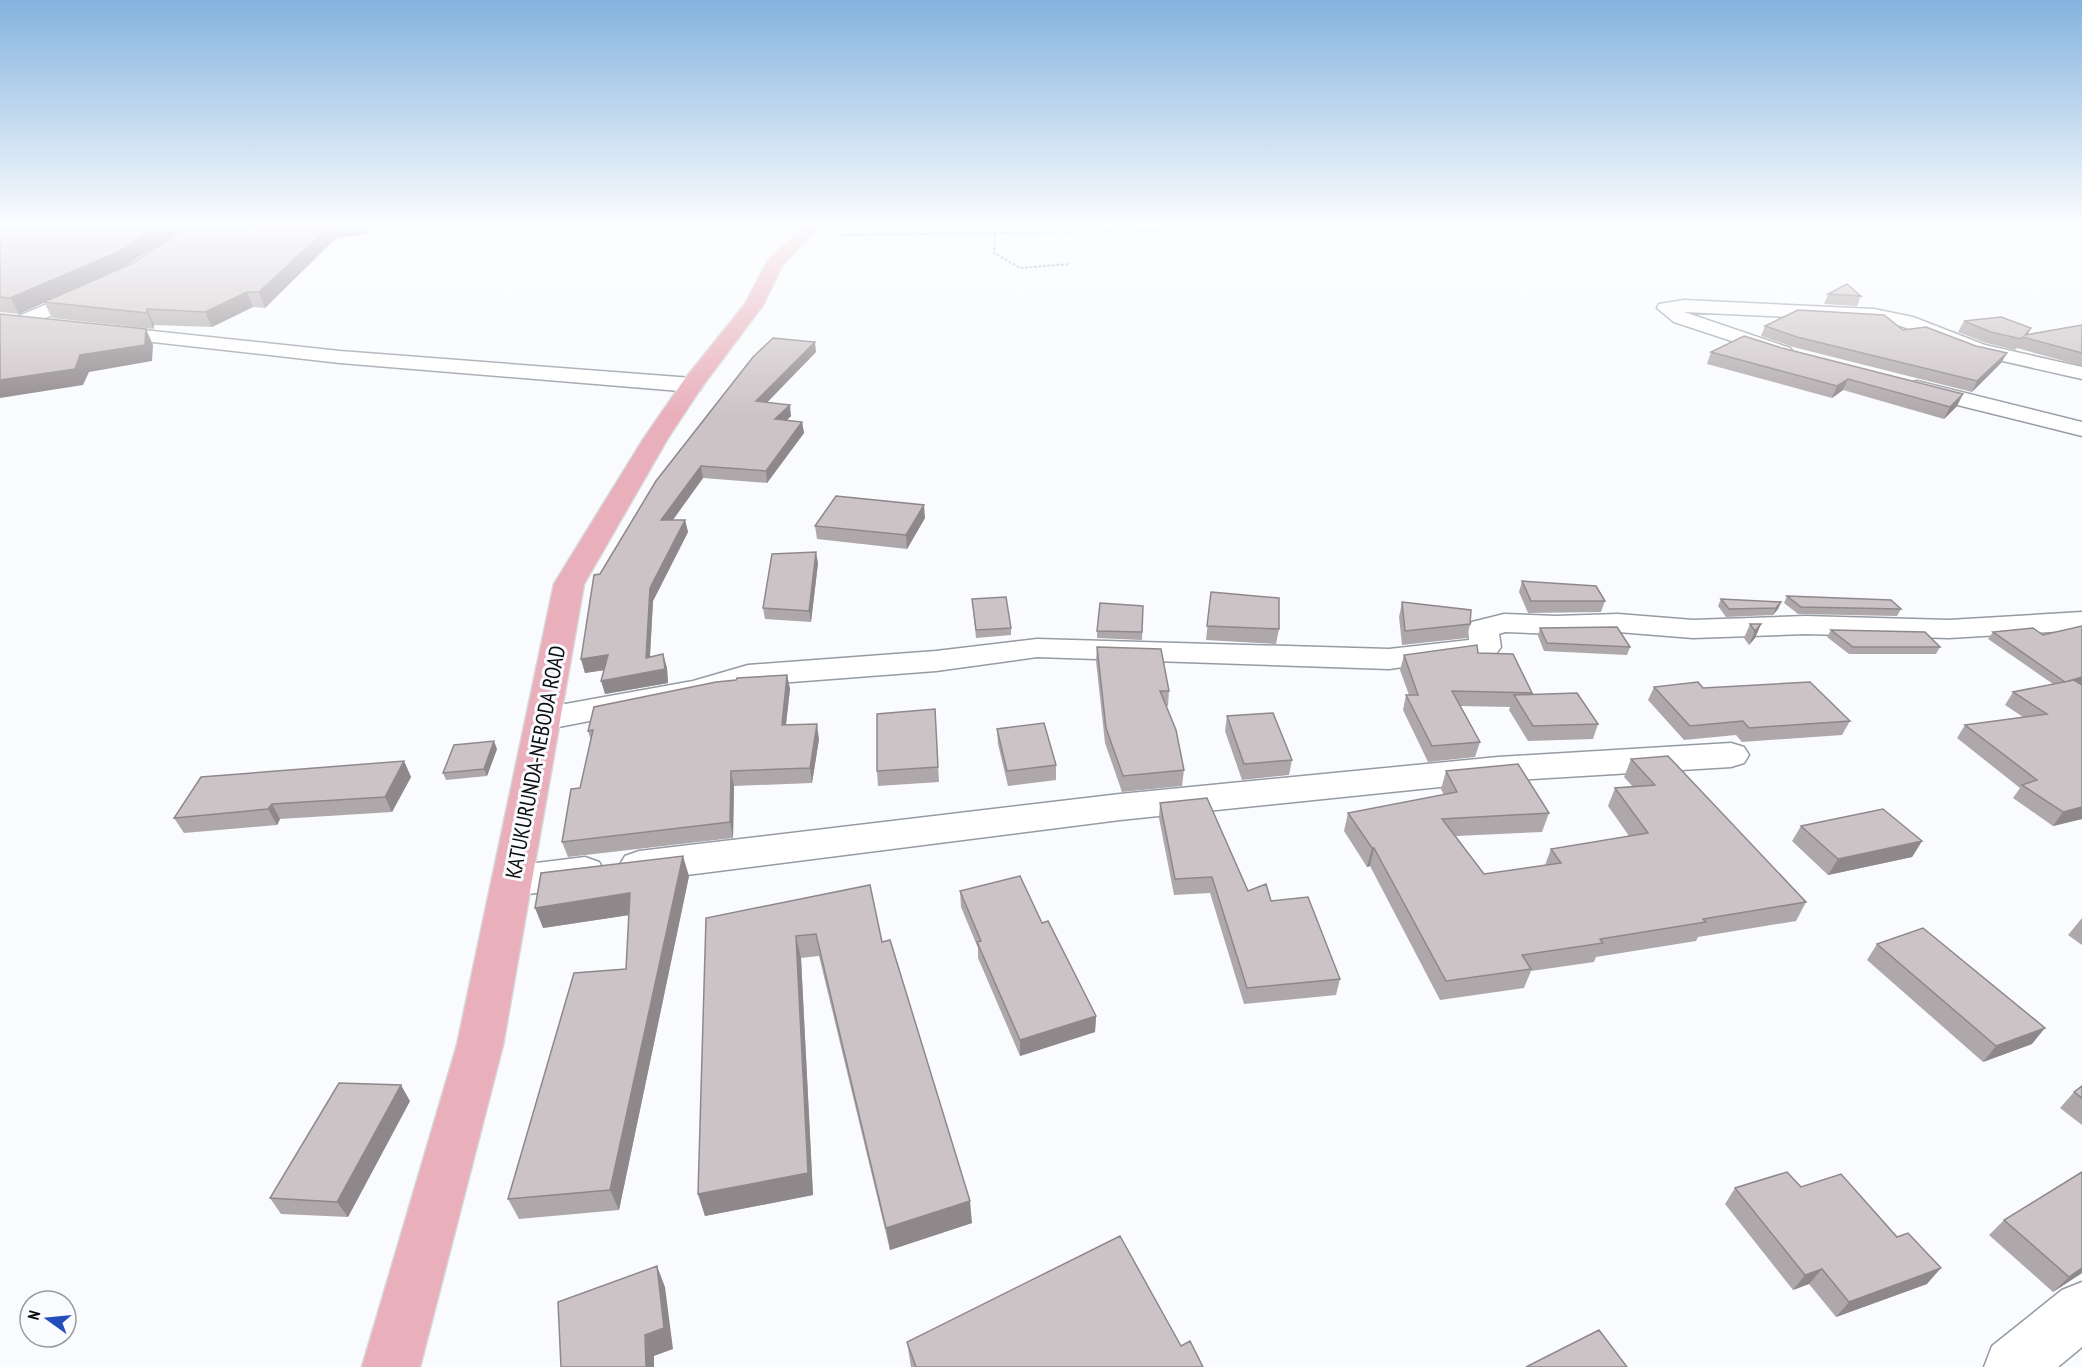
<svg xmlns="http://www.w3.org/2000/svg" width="2082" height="1367" font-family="'PT Sans Narrow',sans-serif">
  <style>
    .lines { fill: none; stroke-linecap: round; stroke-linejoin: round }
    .minor-casing { stroke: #959ba2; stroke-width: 3 }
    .major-casing { stroke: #d8d8d8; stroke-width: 3 }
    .path { stroke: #8c8e91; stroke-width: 2; stroke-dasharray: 3 1.5; stroke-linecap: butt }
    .minor { fill: #fff; fill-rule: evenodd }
    .major { fill: #e9afbb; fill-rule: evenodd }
    .wall { fill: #afa8aa }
    .shaded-wall { fill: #8f888b }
    .building { fill: #ccc3c6; stroke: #8f888b; stroke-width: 1.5 }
    .labels { text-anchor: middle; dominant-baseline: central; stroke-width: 6; stroke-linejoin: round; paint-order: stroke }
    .street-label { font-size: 22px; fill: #0a0c0e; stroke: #f9fbfe }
  </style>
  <rect width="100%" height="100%" fill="#f9fbfe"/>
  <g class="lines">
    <g class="minor-casing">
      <path id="minor" d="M176,224H192L197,236L163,260H151L149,256L151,252L180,234Z
        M90,286L96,287L99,291L96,295L28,326H14L11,322L14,318Z
        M1684,300L1874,309L1913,317L1985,345L2082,367V379L1972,354L1901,326L1874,321L1684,312L1790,348L1793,352L1790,356L1783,358L1674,322L1657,308L1659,304Z
        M106,326L340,351L692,378L700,380L703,385L700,390L692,392L340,363L99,336L96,332L99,328Z
        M1917,381L2082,422V436L1909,393L1906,388L1909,383Z
        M2082,612V630L1949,638L1805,634L1693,638L1618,632L1556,634L1505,632L1499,634L1501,647L1496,654L1389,669L1037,657L936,671L751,685L697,700L543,730L531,727L526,719L531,711L543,708L693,681L748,665L936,651L1037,639L1389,649L1469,640L1468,629L1472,622L1504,614L1556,616L1618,614L1693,620L1805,616L1949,620Z
        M1731,743L1744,747L1749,755L1744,763L1731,767L1498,781L1120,820L639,881L625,876L619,866L625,856L639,851L1120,794L1498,757Z
        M585,857L599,862L605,872L599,882L585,887L512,896L498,892L492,881L498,870L512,866Z
        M2082,1282V1347L2058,1367H1984L1992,1346L2062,1290Z"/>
    </g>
    <g class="major-casing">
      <path id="major" d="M807,224H826L811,235L782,266L763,305L701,388L668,438L584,584L503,1045L420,1367H362L457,1045L554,584L644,438L684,380L745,304L768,260Z"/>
    </g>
    <path class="path" d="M995,234L994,253L1020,268L1070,264
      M839,235L1162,231L1179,224"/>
    <use href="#minor" class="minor"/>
    <use href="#major" class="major"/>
  </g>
  <path class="wall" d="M0,224L174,225L177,233L125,266L19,314L0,312Z
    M192,224H364L368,234L336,238L265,308L253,307L212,327L154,325V329L52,318L44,302L133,263Z
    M1828,294L1861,296L1857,306L1824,304Z
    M1964,321L2031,328L2028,334L2082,325V366L2017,348L2015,350L1986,343L1958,332Z
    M1765,326L1903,330L2007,353L2001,363L1972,392L1793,347L1761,336Z
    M1782,348L1963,394L1957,406L1944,419L1843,390L1832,398L1707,364L1711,352Z
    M816,352L767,402L791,416L787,420L802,422L804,433L767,483L703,478L673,520H685L688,532L653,601L650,657L663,654L667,668L668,683L605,694L604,670L585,673L581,659L600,574L656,481Z
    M925,518L907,549L817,539L815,526Z
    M818,563L811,622L765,619L763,608Z
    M1522,581L1605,601L1601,612L1528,613L1519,592Z
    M1211,592L1279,629L1276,644L1206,640Z
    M1787,596L1901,609L1897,616L1798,614L1784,603Z
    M972,599L1011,628V635L976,638Z
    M1721,599L1781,602L1778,609L1773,615L1726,617L1718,606Z
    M1402,602L1470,624L1467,638L1402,645L1399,617Z
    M1143,606L1142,640L1097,638V631Z
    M1750,624H1761L1755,638L1749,645L1744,638Z
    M1540,628L1630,647L1627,655L1544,651L1538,636Z
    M1831,630L1940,647L1936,654H1849L1827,637Z
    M1993,632L2082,685V819L2053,826L2013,798L2020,788L1957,738L1965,725L2023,717L2005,705L2013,692L2053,684L1988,639Z
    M1097,647L1169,691L1168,706H1166L1184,770L1182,786L1122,792L1105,743L1096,661Z
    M1478,653L1532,693V694L1598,724L1593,739L1528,741L1509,710L1510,707L1461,706L1480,742L1475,757L1428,762L1403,710L1406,695H1409L1400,670L1404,655Z
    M787,675L790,689L786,725L819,739L812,783L734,786L733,838L568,857L562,842L580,788L591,740L588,731Z
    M1654,687L1703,688L1850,721L1842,735L1742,742L1736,735L1684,740L1648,700Z
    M935,709L939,782L878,786L877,771Z
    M1227,716L1292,760L1289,775L1242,780L1225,731Z
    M997,729L1056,765V780L1008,786L998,744Z
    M497,749L487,776L446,780L443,773Z
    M1631,759L1806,902L1796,921L1698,937L1696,941L1596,957L1594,962L1531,971L1524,988L1440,1000L1370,866L1367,867L1344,831L1348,813L1444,795L1441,789L1446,771L1549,813L1542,832L1456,836L1484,874L1545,865L1551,849L1629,836L1608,806L1615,788L1633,787L1624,777Z
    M404,761L411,777L392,812L280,819L277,825L184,833L174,818Z
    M1160,803L1248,891L1271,901L1340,979L1336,995L1244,1004L1210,893L1174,895L1159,818Z
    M1801,826L1922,841L1912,857L1828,875L1792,841Z
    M689,876L619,1210L519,1219L508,1199L626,969L629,915L543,928Z
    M960,891L1096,1016L1095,1032L1020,1056L978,958V948L961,907Z
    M706,918L882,942L972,1223L890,1250L819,956L801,958L813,1195L705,1216L698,1194Z
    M2082,918V945L2068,935Z
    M1877,944L2032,1044L1983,1062L1867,960Z
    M2082,1086V1125L2060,1108L2074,1092Z
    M410,1101L348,1217L281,1214L270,1198Z
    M2082,1172V1273L2053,1292L1989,1235L2004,1220Z
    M1735,1188L1927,1284L1836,1317L1809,1284L1793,1290L1725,1204Z
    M907,1342L1181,1346L1203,1367H911Z"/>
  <path class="shaded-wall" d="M164,224H174L177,233L125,266L19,314L10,298Z
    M336,224H364L368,234L336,238L265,308L259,292L331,225Z
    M247,292L253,307L212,327L205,312Z
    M147,309L154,325V329L147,313Z
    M146,329L153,345L152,361L89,372L83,385L0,398V380Z
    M815,342L816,352L758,412L756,401Z
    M2007,353L2001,363L1972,392L1977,381Z
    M1848,379L1843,390L1832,398L1837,386Z
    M1963,394L1957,406L1944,419L1950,407Z
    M790,405L791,416L776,430L775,419Z
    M802,422L804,433L767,483L766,471Z
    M701,466L703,478L664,532L661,520Z
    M924,505L925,518L907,549L906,535Z
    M685,520L688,532L653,601L649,671L646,658L650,588Z
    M816,552L818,563L811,622L809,611Z
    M1781,602L1778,609L1773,615L1776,608Z
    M1761,624L1755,638L1749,645L1755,631Z
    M663,654L667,668L668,683L605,694L601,681Z
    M608,655L612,669L585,673L581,659Z
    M787,675L790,689L784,740L782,725Z
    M2082,677V684L2060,689L2065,682Z
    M817,724L819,739L812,783L810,768Z
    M494,741L497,749L487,776L484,769Z
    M404,761L411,777L392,812L385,797Z
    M731,771L734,786L733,838L730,822Z
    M272,804L280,819L277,825L268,809Z
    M2082,807V819L2053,826L2063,812Z
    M1922,841L1912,857L1828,875L1838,859Z
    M1372,848H1374L1370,866L1367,867Z
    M683,856L689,876L619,1210L610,1190Z
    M630,893L636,914L543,928L535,908Z
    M796,936L801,958L813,1195L705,1216L698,1194Z
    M1096,1016L1095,1032L1020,1056V1040Z
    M2045,1028L2032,1044L1983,1062L1996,1046Z
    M401,1085L410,1101L348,1217L337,1202Z
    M970,1201L972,1223L890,1250L886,1228Z
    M657,1266L665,1287L673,1349L654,1356V1367H646L645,1335Z
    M1941,1268L1927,1284L1836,1317L1849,1302Z
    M2082,1268V1273L2053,1292L2069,1277Z
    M1822,1269L1809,1284L1793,1290L1805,1275Z"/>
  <path class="building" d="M0,224H164L118,252L10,298L0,297Z
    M192,224H336L331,225L259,292H247L205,312L147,309V313L44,302L133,263Z
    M1847,284L1861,296L1828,294Z
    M1798,310L1884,315L1903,330L1926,327L1976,346L2007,353L1977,381L1797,337L1765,326Z
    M0,314L146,329L145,345L80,355L75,369L0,380Z
    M2001,317L2031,328L2025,335L2082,325V353L2023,337L2021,339L1991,332L1964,321Z
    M1744,336L1782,348L1963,394L1950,407L1848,379L1837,386L1711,352Z
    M773,338L815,342L756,401L790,405L775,419L802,422L766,471L701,466L661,520H685L650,588L646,658L663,654L665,669L601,681L608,655L581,659L594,575L600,574L656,481L753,357Z
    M836,496L924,505L906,535L815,526Z
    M816,552L809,611L763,608L772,554Z
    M1522,581L1596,586L1605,601H1531Z
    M1211,592L1279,598V629L1207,626Z
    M1787,596L1891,600L1901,609L1801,607Z
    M1006,597L1011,628L976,630L972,599Z
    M1721,599L1781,602L1776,608L1729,609Z
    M1402,602L1471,610L1470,624L1405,631Z
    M1100,603L1143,606L1142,632L1097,631Z
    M1750,624H1761L1755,631Z
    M2082,626V677L2065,682L1993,632L2033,628L2043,635Z
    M1617,627L1630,647L1547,643L1540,628Z
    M1831,630L1925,632L1940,647H1853Z
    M1477,645L1478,653L1513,654L1532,693L1452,691L1480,742L1432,746L1406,695H1418L1404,655Z
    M1097,647L1161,649L1169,691H1160L1176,730L1184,770L1123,776L1106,728Z
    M787,675L782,725L817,724L810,768L731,771L730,822L562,842L571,789L580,788L593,730L588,731L594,707L716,682L736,680L737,678Z
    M2074,680L2082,685V807L2063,812L2022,785L2037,780L1965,725L2047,714L2013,692Z
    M1698,682L1703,688L1810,682L1850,721L1749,728L1743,721L1690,726L1654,687Z
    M1577,693L1598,724L1533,726L1514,695Z
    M935,709L938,767L877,771V714Z
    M1273,713L1292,760L1244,764L1227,716Z
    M1044,723L1056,765L1007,771L997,729Z
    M494,741L484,769L443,773L454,745Z
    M1668,756L1806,902L1703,919L1706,922L1600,939L1603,943L1522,955L1531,969L1446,981L1374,848H1372L1348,813L1457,792L1446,771L1518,764L1549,813L1442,819L1484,874L1561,863L1551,849L1648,833L1615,788L1655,785L1631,759Z
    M404,761L385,797L272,804L268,809L174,818L201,777Z
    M1207,798L1248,891L1266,884L1271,901L1308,897L1340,979L1247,988L1212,877L1175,879L1160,803Z
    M1883,809L1922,841L1838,859L1801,826Z
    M683,856L610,1190L508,1199L574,973L626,969L630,893L535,908L541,873Z
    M1020,876L1042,923L1048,921L1096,1016L1020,1040L977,942L981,941L960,891Z
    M870,885L882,942L890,940L970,1201L886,1228L816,934L796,936L808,1173L698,1194L706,918Z
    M1923,928L2045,1028L1996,1046L1877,944Z
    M339,1083L401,1085L337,1202L270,1198Z
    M2082,1086V1098L2074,1092Z
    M1787,1172L1801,1187L1841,1174L1897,1237L1908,1233L1941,1268L1849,1302L1822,1269L1805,1275L1735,1188Z
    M2082,1172V1268L2069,1277L2004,1220Z
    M1120,1236L1181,1346L1190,1341L1203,1367H916L907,1342Z
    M657,1266L664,1328L645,1335L646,1367H561L558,1302Z
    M1599,1330L1627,1367H1526Z"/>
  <linearGradient id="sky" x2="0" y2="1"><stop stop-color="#84b3de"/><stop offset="0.54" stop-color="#fcfdff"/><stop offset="1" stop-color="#fcfdff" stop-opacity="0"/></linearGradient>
  <rect width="2082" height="416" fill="url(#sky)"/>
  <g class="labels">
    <g class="street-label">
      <text transform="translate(535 762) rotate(-79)">KATUKURUNDA-NEBODA ROAD</text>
    </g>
  </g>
  <g transform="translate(48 1319) rotate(285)"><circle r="28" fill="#f9fbfe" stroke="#999b9e" stroke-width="1.5"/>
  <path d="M0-4.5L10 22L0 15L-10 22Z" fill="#244cbb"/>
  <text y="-9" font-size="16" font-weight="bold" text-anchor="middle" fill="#0a0c0e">N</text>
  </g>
</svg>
